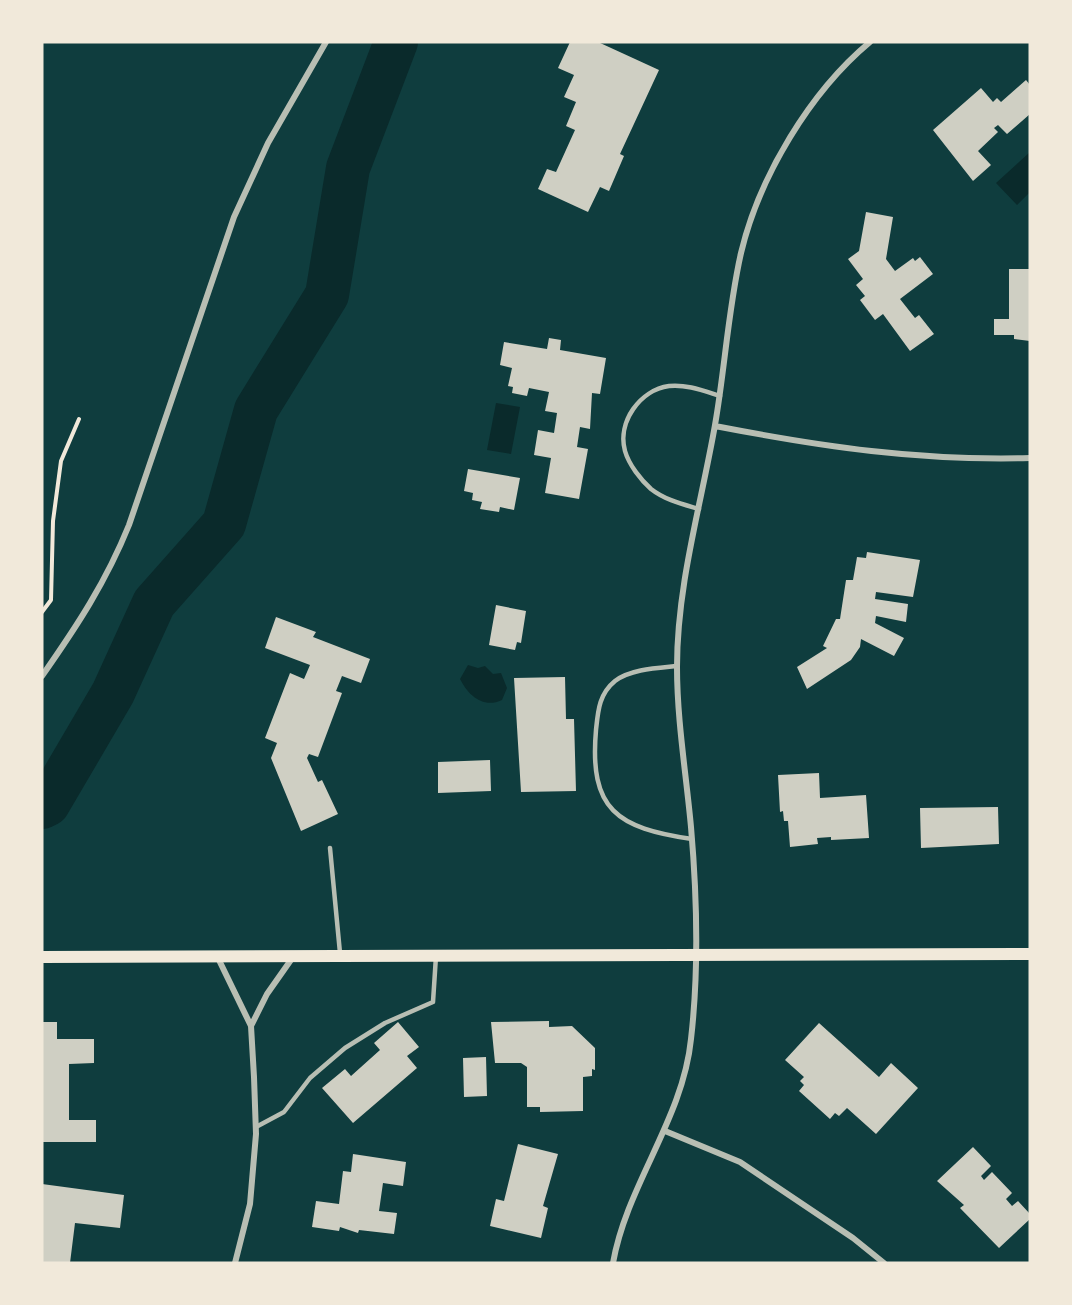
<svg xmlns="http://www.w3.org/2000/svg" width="1072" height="1305" font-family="'Libre Baskerville',serif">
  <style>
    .water { fill: #0a2a2b }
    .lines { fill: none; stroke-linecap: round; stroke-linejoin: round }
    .river { stroke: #0a2a2b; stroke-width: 44 }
    .building { fill: #cfcfc3 }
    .path { stroke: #f1e9da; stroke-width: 4 }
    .service { stroke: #b8beb3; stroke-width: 4.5 }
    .minor { stroke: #b8beb3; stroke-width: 6 }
    .secondary { stroke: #f1e9da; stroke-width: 12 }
  </style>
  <rect width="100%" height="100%" fill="#0f3d3e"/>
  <path class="water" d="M1030,152V192L1017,205L996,183Z
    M496,403L520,407L511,454L487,450Z
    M468,665L478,668L485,666L493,674L501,673L507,688L502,700C483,709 468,695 460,679Z"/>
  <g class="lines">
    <path class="river" d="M42,807L48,804L113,693L154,603L224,524L256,410L327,295L348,168L396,42"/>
  </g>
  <path class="building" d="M570,42H598L659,70L620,154L624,156L609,191L600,187L588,212L538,189L547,169L556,172L575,130L566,126L576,102L564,97L574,75L558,68Z
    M1026,80L1030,85V114L1007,134L998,125L994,128L998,132L978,151L991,165L973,181L933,130L981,88L993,102L997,98L1001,102Z
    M866,212L893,217L886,259L895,271L913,258L915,261L920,257L933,274L900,299L915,318L919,315L934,334L910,351L883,314L875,320L860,300L865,296L856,285L863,279L848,259L859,251Z
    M1009,269H1030V341L1014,339V335H994V319H1009Z
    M549,338L561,340L560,350L606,358L600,394L592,393L590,429L580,427L577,447L588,449L579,499L545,493L551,458L534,455L538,430L554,433L557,413L545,411L549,392L529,388L527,396L512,393L513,387L508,386L512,368L500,365L504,342L547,349Z
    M468,469L520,478L514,510L500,507L499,512L480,509L482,502L472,500L473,493L464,491Z
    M867,552L920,560L913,597L876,592L875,599L908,604L906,622L876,616L875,623L904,638L894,656L861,639L860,647L851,660L807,689L797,667L827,648L823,646L836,619H840L846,580H853L857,557L866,558Z
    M496,605L526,611L521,643L517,642L515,650L489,645Z
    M276,617L316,632L313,637L370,659L361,683L342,676L336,691L342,693L318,757L309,754L307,758L318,782L322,780L338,814L301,831L271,758L277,743L265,738L290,673L304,679L310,665L265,648Z
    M565,677L566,719H574L576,791L521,792L514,678Z
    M490,760L491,791L438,793V762Z
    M819,773L820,798L866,795L869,838L831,840V837L817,838L818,844L790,847L788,821H784L783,811L780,812L778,775Z
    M998,807L999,844L921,848L920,808Z
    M549,1021V1027L572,1026L595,1048V1070L592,1069V1076L583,1077V1111L540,1112V1107H527V1067L521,1063H495L491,1022Z
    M42,1022H57V1039H94V1063L69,1064V1120H96V1142H42Z
    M398,1022L419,1047L407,1056L417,1068L353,1123L322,1088L345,1069L351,1076L380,1050L374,1043Z
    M819,1023L879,1077L891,1063L918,1088L876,1134L847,1108L839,1116L835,1113L830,1119L799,1091L804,1085L800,1081L804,1077L785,1060Z
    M486,1057L487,1096L464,1097L463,1058Z
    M518,1144L558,1154L543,1206L548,1208L541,1238L490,1226L496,1199L504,1201Z
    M973,1147L991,1166L981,1176L984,1180L992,1172L1012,1193L1006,1199L1012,1206L1018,1201L1030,1214V1219L999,1248L960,1208L964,1205L937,1181Z
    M353,1154L406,1162L403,1186L383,1183L379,1211L397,1213L394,1234L359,1230L358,1233L340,1227L339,1231L312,1227L316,1201L339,1204L343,1171L351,1172Z
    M42,1184L124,1195L120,1228L75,1223L70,1263H42Z"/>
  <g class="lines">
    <path class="path" d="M42,612L51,600L53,521L61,461L79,419"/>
    <path class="service" d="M699,509C682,504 665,500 651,489C641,480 629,465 625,451C617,422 640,390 669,386C686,384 704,391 720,396
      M677,666C658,668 631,669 615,681C599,694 598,711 596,730C589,810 617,828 692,839
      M330,848L340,953
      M256,1127L284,1112L310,1078L345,1048L385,1023L433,1002L436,956"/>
    <path class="minor" d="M715,426C824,447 918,461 1030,458
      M42,676C77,626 106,582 129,525L234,217L268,143L326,42
      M218,958L251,1026L254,1077L256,1134L250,1204L235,1263
      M251,1026L267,994L293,957
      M665,1131L740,1162L853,1238L884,1263
      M613,1263C627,1184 683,1119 691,1039C699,970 697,896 691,827C686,773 677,720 677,667C677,585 701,505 715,425C725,368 728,310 741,253C759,177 810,92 870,42"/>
    <path class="secondary" d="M42,957L1030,954"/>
  </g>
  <rect width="1072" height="1305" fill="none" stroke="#f1e9da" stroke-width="87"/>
</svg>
